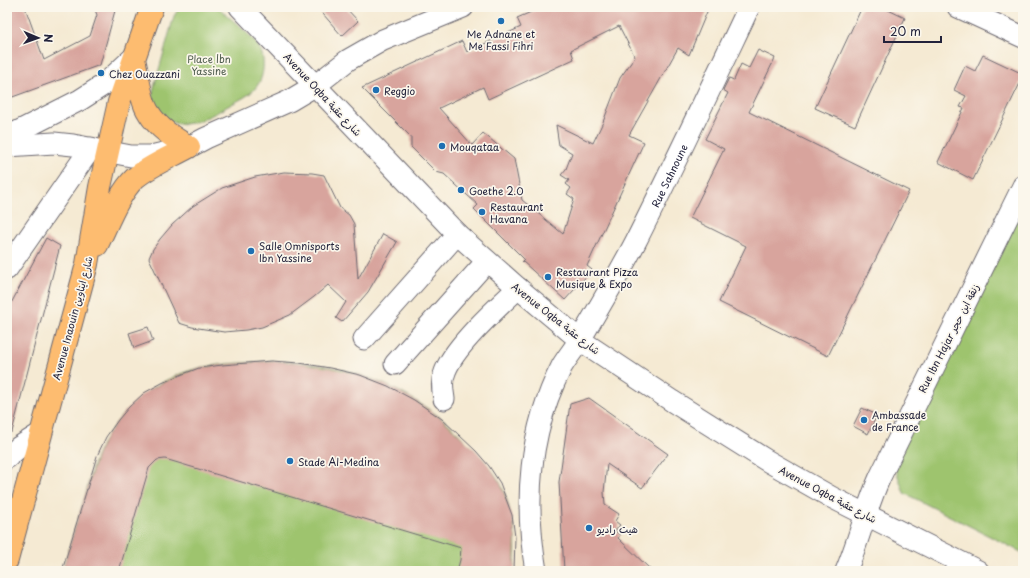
<svg xmlns="http://www.w3.org/2000/svg" width="1030" height="578" font-family="'Playpen Sans','Playpen Sans Arabic',sans-serif">
  <style>
    .green { fill: #9ec46e; stroke: #607354 }
    .building { fill: #d8a49d; fill-rule: evenodd }
    .lines { fill: none; stroke-linecap: round; stroke-linejoin: round }
    .minor-casing { stroke: #6c6870; stroke-width: 23 }
    .major-casing { stroke: #6c6870; stroke-width: 24 }
    .minor { stroke: #fff; stroke-width: 21 }
    .major { stroke: #fdbc70; stroke-width: 22 }
    .poi-dot { fill: #1f6fb2; stroke: #fbf7ec; stroke-width: 1.5 }
    .labels { text-anchor: middle; dominant-baseline: central; stroke-width: 3.5; stroke-linejoin: round; paint-order: stroke }
    .poi-label { font-size: 10px; fill: #22223b; stroke: #fbf7ec; text-anchor: start }
    .park-label { font-size: 10px; fill: #4d5b4d; stroke: #fbf7ec }
    .street-label { font-size: 10px; fill: #22223b; stroke: #fbf7ec }
  </style>
  <rect width="100%" height="100%" fill="#fbf7ec"/>
  <filter id="ink" filterUnits="userSpaceOnUse"><feTurbulence type="fractalNoise" baseFrequency=".025" numOctaves="2"/><feDisplacementMap in="SourceGraphic" scale="8" xChannelSelector="R" yChannelSelector="G"/><feConvolveMatrix kernelMatrix="1 2 1 2 8 2 1 2 1" color-interpolation-filters="sRGB"/></filter>
  <filter id="wash" filterUnits="userSpaceOnUse"><feTurbulence type="fractalNoise" baseFrequency=".012" numOctaves="4" result="noise"/><feDisplacementMap in="SourceGraphic" scale="16" xChannelSelector="R" yChannelSelector="G"/><feGaussianBlur stdDeviation="0.9" result="paint"/><feColorMatrix in="noise" values="0 0 0 0 0 0 0 0 0 0 0 0 0 0 0 0 0 1.4 0 .05"/><feComposite in="paint" operator="in"/></filter>
  <g filter="url(#wash)">
    <rect width="100%" height="100%" fill="#f5ead3"/>
    <path class="green" d="M180,7H218C229,18 255,37 261,51C265,61 264,77 257,86C251,95 239,100 230,105C214,114 184,133 167,119C161,115 156,106 152,100L153,91L174,16Z
      M1023,195V553L904,493L894,465Z
      M272,361C302,363 333,365 361,375C390,385 417,400 441,418C451,425 459,435 467,443C480,455 491,468 500,483C507,497 511,513 514,529C516,542 516,558 513,571H62C70,545 78,519 86,493C89,480 92,467 97,455C116,412 153,379 199,368C223,363 248,363 272,361Z"/>
    <g id="blocks">
      <path class="building" d="M7,7H25L44,60L90,36L97,15L94,7H116L100,65L7,99Z
        M317,7H345L358,21L342,36Z
        M543,7H709L689,55L678,48L629,135L644,142L587,266L592,270L565,300L522,261L524,259L474,209L478,205L444,174L436,172L411,147V137L362,88L462,41L467,52L521,27L517,18ZM619,26L635,57L620,78L603,122L593,143L556,125L559,145L572,153L566,169L561,175L569,180L566,184L571,188L567,194L574,199L563,234L522,200L514,159L483,133L472,145L439,108L483,87L488,99L574,59L571,50Z
        M862,7H882L905,18L855,126L815,108Z
        M758,50L775,58L749,112L909,191L828,356L719,302L746,246L690,218L724,149L705,139L728,93L723,90L729,78L734,80L741,64L749,68Z
        M983,55L1023,74V77L973,180L938,162L964,108L960,107L966,96L954,90L965,66L975,71Z
        M284,172L312,173L324,175L340,208L349,215L354,224L358,279L383,234L397,242L368,292L342,322L336,318L346,302L328,285L314,297L290,315L262,327L246,330L224,332L192,327L179,323L149,258L153,249L160,239L172,225L193,206L222,188L255,177Z
        M46,238L60,246L12,432H7V311Z
        M148,327L153,341L134,348L129,333Z
        M272,361L299,363L330,368L360,375L388,386L414,400L442,419L476,451L489,466L500,483L512,515L515,537L514,571H457L460,560L461,548L165,459L157,460L149,468L119,571H62L97,456L106,437L118,420L129,407L144,393L162,383L183,374L199,368L222,365Z
        M589,398L668,454L642,488L607,464L604,492L605,505L619,514L615,521L620,525L615,531L620,535L618,538L652,571H564L559,482L570,404Z
        M862,408L877,415L868,434L853,426Z"/>
    </g>
  </g>
  <g filter="url(#ink)">
    <use href="#blocks" fill-opacity="0" stroke="#6c6870" stroke-width="1"/>
    <g class="lines">
      <g class="minor-casing">
        <g id="minor">
          <path d="M240,7L457,234L518,288L580,340L672,401L766,460L831,497L978,571"/>
          <path d="M958,7L1023,37"/>
          <path d="M7,137L80,100L105,84L134,57"/>
          <path d="M7,146L54,143L73,145L131,156H151L189,147L206,138L289,101L316,85L348,60L383,40L463,7"/>
          <path d="M7,269L91,148"/>
          <path d="M364,339L457,234"/>
          <path d="M395,364L487,261"/>
          <path d="M444,399C443,391 441,383 444,375C451,349 497,308 518,288"/>
          <path d="M7,458L19,447L41,433"/>
          <path id="s1" d="M536,571C524,502 529,430 562,366C568,356 575,348 581,338C600,306 619,274 636,241C675,164 712,85 749,7"/>
          <path d="M846,571C859,540 866,508 880,477L1023,186"/>
        </g>
      </g>
      <g class="major-casing">
        <path id="major" d="M97,245C107,225 119,193 135,178C151,165 171,157 189,147C174,138 158,128 149,113C140,100 138,74 134,59
          M7,560L87,264L100,187L119,102L152,7"/>
      </g>
      <use href="#minor" class="minor"/>
      <use href="#major" class="major"/>
    </g>
  </g>
  <g class="poi-dot">
    <circle cx="501" cy="21" r="4"/>
    <circle cx="101" cy="73" r="4"/>
    <circle cx="376" cy="90" r="4"/>
    <circle cx="442" cy="146" r="4"/>
    <circle cx="461" cy="190" r="4"/>
    <circle cx="482" cy="212" r="4"/>
    <circle cx="251" cy="251" r="4"/>
    <circle cx="548" cy="277" r="4"/>
    <circle cx="864" cy="420" r="4"/>
    <circle cx="290" cy="461" r="4"/>
    <circle cx="589" cy="528" r="4"/>
  </g>
  <g class="labels">
    <g class="poi-label">
      <text x="501" y="33" text-anchor="middle">Me Adnane et<tspan x="501" dy="12">Me Fassi Fihri</tspan></text>
      <text x="109" y="73">Chez Ouazzani</text>
      <text x="384" y="90">Reggio</text>
      <text x="450" y="146">Mouqataa</text>
      <text x="469" y="190">Goethe 2.0</text>
      <text x="490" y="206">Restaurant<tspan x="490" dy="12">Havana</tspan></text>
      <text x="259" y="245">Salle Omnisports<tspan x="259" dy="12">Ibn Yassine</tspan></text>
      <text x="556" y="271">Restaurant Pizza<tspan x="556" dy="12">Musique &amp; Expo</tspan></text>
      <text x="872" y="414">Ambassade<tspan x="872" dy="12">de France</tspan></text>
      <text x="298" y="461">Stade Al-Medina</text>
      <text x="597" y="528">هيت راديو</text>
    </g>
    <g class="park-label">
      <text x="209" y="58">Place Ibn<tspan x="209" dy="12">Yassine</tspan></text>
    </g>
    <g class="street-label">
      <text transform="translate(323 94) rotate(47)">Avenue Oqba شارع عقبة</text>
      <text stroke="none"><textPath href="#s1" startOffset="429">Rue Sahnoune</textPath></text>
      <text transform="translate(72 318) rotate(-75)">Avenue Inaouin شارع ايناوين</text>
      <text transform="translate(556 318) rotate(38)">Avenue Oqba شارع عقبة</text>
      <text transform="translate(948 338) rotate(-63)">Rue Ibn Hajar زنقة ابن حجر</text>
      <text transform="translate(828 494) rotate(28)">Avenue Oqba شارع عقبة</text>
    </g>
  </g>
  <rect width="1030" height="578" fill="none" stroke="#fbf7ec" stroke-width="24"/>
  <g transform="translate(38 38) rotate(92)" stroke="#fbf7ec" stroke-width="3" paint-order="stroke">
  <path d="M0-3L7 15L0 10L-7 15Z" fill="#22223b"/>
  <text y="-6" font-size="11" font-weight="bold" text-anchor="middle" fill="#22223b">N</text>
  </g>
  <path d="M884 36v6h57v-6" fill="none" stroke="#22223b" stroke-width="2"/>
  <text x="890" y="36" font-size="12" fill="#22223b" stroke="#fbf7ec" stroke-width="3" paint-order="stroke">20 m</text>
</svg>
